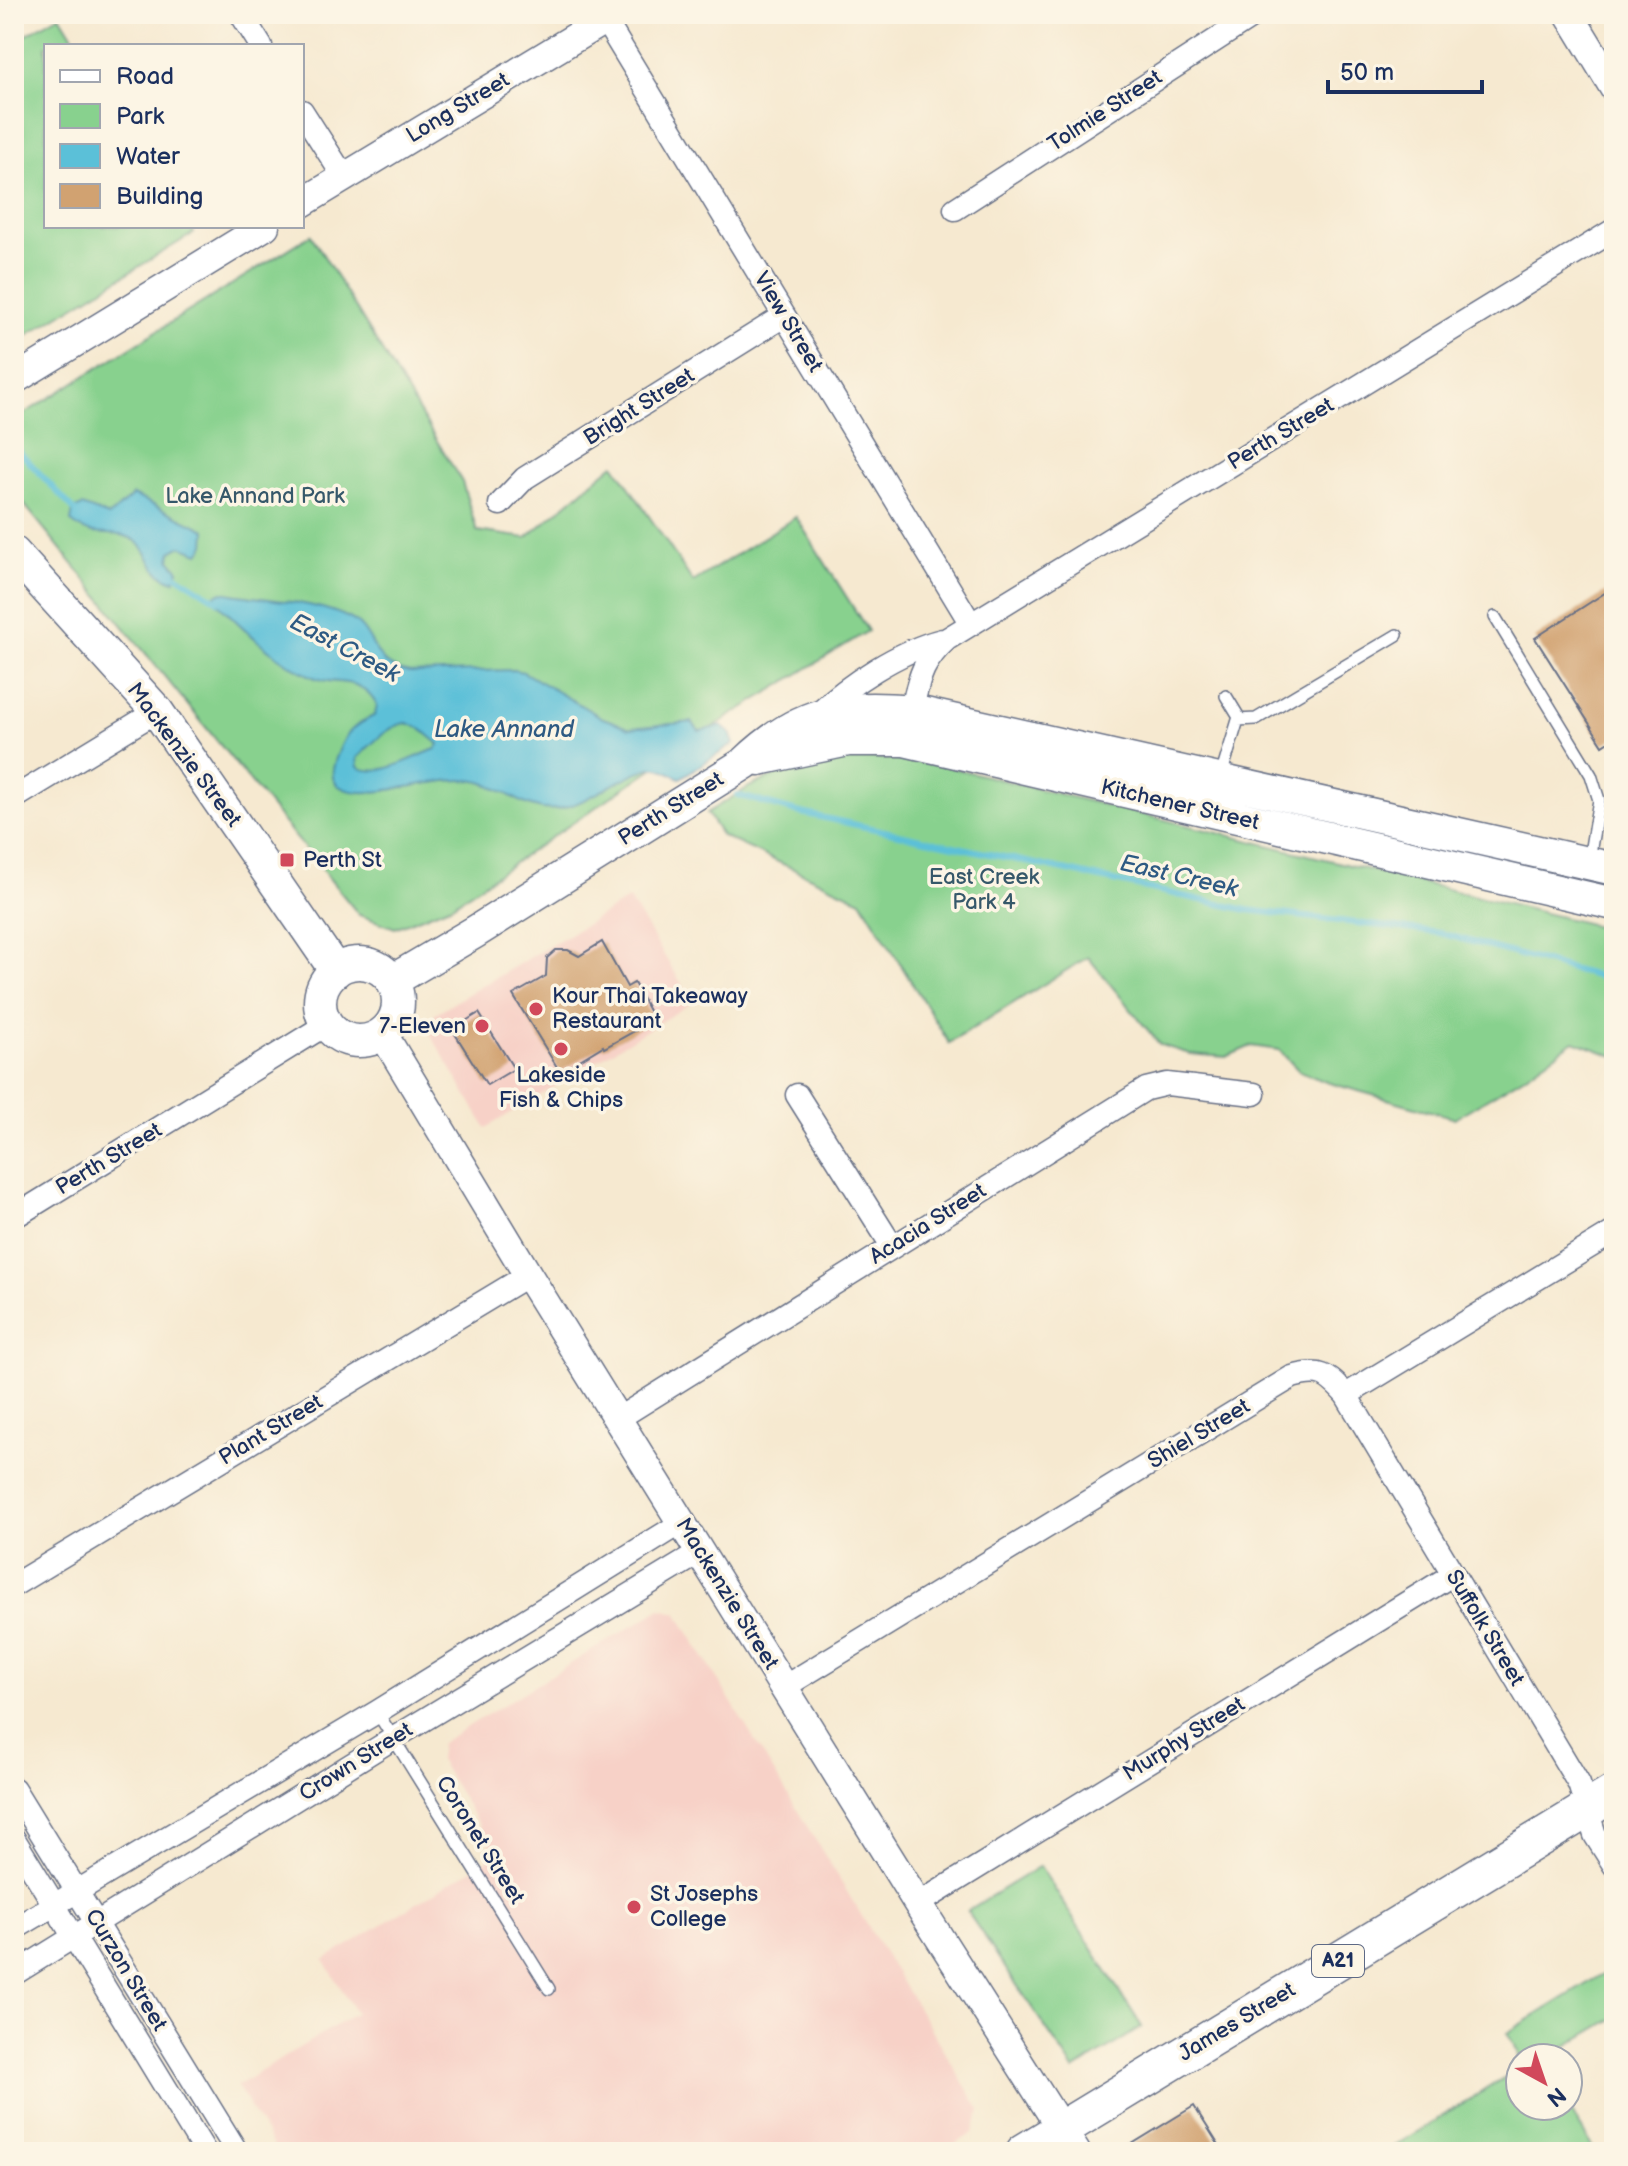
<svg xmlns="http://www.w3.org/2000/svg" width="1628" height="2166" font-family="'Balsamiq Sans',sans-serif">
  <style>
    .built { fill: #f7d1c7 }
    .green { fill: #88d18e; stroke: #528076; stroke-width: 2 }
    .water { fill: #5bc0d8; stroke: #3b789b; stroke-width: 2; fill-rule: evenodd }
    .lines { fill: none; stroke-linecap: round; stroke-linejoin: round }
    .stream { stroke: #5bc0d8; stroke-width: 6 }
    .building { fill: #d1a271 }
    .service-casing { stroke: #687086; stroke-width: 14 }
    .minor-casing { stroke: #687086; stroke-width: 25 }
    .tertiary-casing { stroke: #687086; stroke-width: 31 }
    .secondary-casing { stroke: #687086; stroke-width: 35 }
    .trunk-casing { stroke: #687086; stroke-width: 39 }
    .service { stroke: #fff; stroke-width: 11 }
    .minor { stroke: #fff; stroke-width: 22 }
    .tertiary { stroke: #fff; stroke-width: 28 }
    .secondary { stroke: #fff; stroke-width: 32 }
    .trunk { stroke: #fff; stroke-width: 36 }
    .poi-dot { fill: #d1495b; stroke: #fcf5e5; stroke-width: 3 }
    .labels { text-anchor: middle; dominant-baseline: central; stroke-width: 7; stroke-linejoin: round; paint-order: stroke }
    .shield { fill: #fcf5e5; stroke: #5e6a86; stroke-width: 2 }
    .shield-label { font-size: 20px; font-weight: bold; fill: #1b2f5e }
    .street-label { font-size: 22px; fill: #1b2f5e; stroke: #fcf5e5 }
    .park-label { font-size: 22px; fill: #36586a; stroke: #fcf5e5 }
    .poi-label { font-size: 22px; fill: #1b2f5e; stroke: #fcf5e5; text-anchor: start }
    .water-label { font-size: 24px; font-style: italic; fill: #2e5a83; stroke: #fcf5e5 }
  </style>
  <rect width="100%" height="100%" fill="#fcf5e5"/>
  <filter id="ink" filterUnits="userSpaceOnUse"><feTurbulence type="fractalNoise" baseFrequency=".0125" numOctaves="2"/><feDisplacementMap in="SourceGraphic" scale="16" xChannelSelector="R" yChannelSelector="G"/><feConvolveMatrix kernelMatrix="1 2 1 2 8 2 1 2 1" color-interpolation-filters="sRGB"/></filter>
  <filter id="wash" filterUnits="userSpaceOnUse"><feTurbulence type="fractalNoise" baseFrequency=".006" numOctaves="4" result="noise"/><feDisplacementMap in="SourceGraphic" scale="32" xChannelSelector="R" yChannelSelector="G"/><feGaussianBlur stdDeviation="1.8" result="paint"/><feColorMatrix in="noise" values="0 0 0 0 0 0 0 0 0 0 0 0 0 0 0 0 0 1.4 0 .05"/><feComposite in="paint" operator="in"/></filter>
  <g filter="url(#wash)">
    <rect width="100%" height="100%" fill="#f6e9d0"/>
    <path class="built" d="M629,899L693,1002L486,1128L431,1035V1023L436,1013Z
      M660,1609L677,1613L980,2110L973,2133L943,2152H277L237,2086L356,2013L324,1960L497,1854L439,1760L441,1743Z"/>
    <path class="green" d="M60,15L79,46H46V226H190L194,233L14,343V42Z
      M311,235L462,482L477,531L526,538L614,464L693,582L796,517L868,631L730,716L452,905L395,928L359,915L14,492V420Z
      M860,756L945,766L1614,930V1056L1574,1041L1523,1077L1455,1118L1326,1082L1299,1071L1279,1050L1251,1046L1226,1057L1190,1054L1160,1045L1088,957L949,1043L861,900L722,836L707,813L749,787L802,764Z
      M1040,1866L1142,2027L1074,2070L967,1911Z
      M1614,1967V2018L1546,2058H1520V2106H1568L1595,2152H1385L1515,2071L1519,2053L1507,2033Z"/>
    <path class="water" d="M133,495L206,530L205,545L199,553L181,546L171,552L170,560L179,570L174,581C149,574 152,552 136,541C123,532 109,535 93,533C85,532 78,527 71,522L73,510L82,506L109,516Z
      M222,592C263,601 310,599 349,618C378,632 368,666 410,673L513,670L523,672L603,718L630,728L692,722L699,731L722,726L730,733L734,744L680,778C674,775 665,769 658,768C635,765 589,805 557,809C529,813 509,792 484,783C445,770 366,806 339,786C328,779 334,763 338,753C346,731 354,726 375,715L377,705C357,673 341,688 313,677C273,660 242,626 211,597ZM407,723L420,728L439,744L436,749C415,756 378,779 358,767L357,758C371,745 388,725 407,723Z"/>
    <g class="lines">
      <path class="stream" d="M14,446L77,513
        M173,573L218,601
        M737,795L797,812L1247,910L1440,933L1614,981"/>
    </g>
    <g id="blocks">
      <path class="building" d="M1614,587V738L1603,745L1535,638Z
        M602,942L627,987L634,983L654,1020L604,1048L603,1046L560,1072L513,995L546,976L547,958L556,950H568L579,956Z
        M479,1013L514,1069L487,1085L452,1029Z
        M1194,2106L1223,2152H1119Z"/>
    </g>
  </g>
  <g filter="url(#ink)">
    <use href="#blocks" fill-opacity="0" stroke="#687086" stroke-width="2"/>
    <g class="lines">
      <g class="service-casing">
        <path id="service" d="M1495,617L1591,775L1599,800L1589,859
          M1226,696L1240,719
          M1220,779L1238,720L1256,719L1397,635
          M377,1712L549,1989"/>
      </g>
      <g class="minor-casing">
        <path id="minor" d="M241,14L261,46
          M605,20L971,624
          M302,111L344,177
          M955,209L1256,14
          M500,504L525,478L784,316
          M817,714C849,684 899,651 942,640
          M908,724C919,686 916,667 947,639L1614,230
          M14,798L157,711
          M797,1095L892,1246
          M14,1217L327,1024
          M1346,1395L1579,1784L1595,1835L1614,1865
          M619,1418L1146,1089L1167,1084L1254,1094
          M14,1585L528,1275
          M784,1687L1292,1377C1320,1369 1327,1374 1346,1395L1614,1232
          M14,1789L237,2152
          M14,1839L205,2152
          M918,1904L1452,1575
          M14,1929L377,1712L683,1522
          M14,1974L394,1738L701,1552"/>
      </g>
      <g class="tertiary-casing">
        <path id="tertiary" d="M1569,14L1614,88
          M302,203L614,14
          M14,380L265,226
          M383,1034L528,1275L918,1904L1076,2152"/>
      </g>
      <g class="secondary-casing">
        <path id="secondary" d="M14,553L157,711L336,971
          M759,759L848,740H904L1614,904
          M320 1002a39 39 0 1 1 78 0a39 39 0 1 1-78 0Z
          M392,981L475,932L745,763C799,711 839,705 912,711L1614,869"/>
      </g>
      <g class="trunk-casing">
        <path id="trunk" d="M1024,2152L1614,1793"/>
      </g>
      <use href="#service" class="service"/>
      <use href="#minor" class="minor"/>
      <use href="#tertiary" class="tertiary"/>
      <use href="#secondary" class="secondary"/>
      <use href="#trunk" class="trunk"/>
    </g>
  </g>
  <g class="poi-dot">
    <rect x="279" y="852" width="16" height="16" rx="4"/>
    <circle cx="536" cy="1009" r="8"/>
    <circle cx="482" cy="1026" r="8"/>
    <circle cx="561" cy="1049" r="8"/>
    <circle cx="634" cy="1907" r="8"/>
  </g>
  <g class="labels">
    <rect class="shield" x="1312" y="1945" width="52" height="32" rx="6"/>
    <g class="shield-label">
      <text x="1338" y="1961">A21</text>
    </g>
    <g class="street-label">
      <text transform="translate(458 108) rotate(-31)">Long Street</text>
      <text transform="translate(1105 111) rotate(-33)">Tolmie Street</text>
      <text transform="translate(788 322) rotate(59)">View Street</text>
      <text transform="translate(639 407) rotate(-32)">Bright Street</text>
      <text transform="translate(1281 434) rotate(-31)">Perth Street</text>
      <text transform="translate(184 755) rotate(53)">Mackenzie Street</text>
      <text transform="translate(1180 805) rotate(13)">Kitchener Street</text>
      <text transform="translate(671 809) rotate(-32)">Perth Street</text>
      <text transform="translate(109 1159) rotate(-31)">Perth Street</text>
      <text transform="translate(928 1224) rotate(-32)">Acacia Street</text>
      <text transform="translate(271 1430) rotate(-31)">Plant Street</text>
      <text transform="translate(1199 1434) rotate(-31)">Shiel Street</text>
      <text transform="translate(727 1594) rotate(58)">Mackenzie Street</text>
      <text transform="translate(1485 1628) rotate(59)">Suffolk Street</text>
      <text transform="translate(1184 1739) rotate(-32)">Murphy Street</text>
      <text transform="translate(356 1762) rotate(-32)">Crown Street</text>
      <text transform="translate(480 1840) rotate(58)">Coronet Street</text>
      <text transform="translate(126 1970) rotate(59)">Curzon Street</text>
      <text transform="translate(1237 2022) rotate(-31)">James Street</text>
    </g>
    <g class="park-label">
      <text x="255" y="496">Lake Annand Park</text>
      <text x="984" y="877">East Creek<tspan x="984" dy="25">Park 4</tspan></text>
    </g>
    <g class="poi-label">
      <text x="303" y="860">Perth St</text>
      <text x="552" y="996">Kour Thai Takeaway<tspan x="552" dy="25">Restaurant</tspan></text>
      <text x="466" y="1026" text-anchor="end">7-Eleven</text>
      <text x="561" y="1075" text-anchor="middle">Lakeside<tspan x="561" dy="25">Fish &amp; Chips</tspan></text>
      <text x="650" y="1894">St Josephs<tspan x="650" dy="25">College</tspan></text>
    </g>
    <g class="water-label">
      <text transform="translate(345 648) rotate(28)">East Creek</text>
      <text x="504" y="729">Lake Annand</text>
      <text transform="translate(1179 876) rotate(13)">East Creek</text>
    </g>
  </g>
  <rect width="1628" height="2166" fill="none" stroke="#fcf5e5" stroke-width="48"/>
  <rect x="44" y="44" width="260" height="184" fill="#fcf5e5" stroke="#a2a6af" stroke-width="2"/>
  <rect x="60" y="70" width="40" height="12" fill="#ffffff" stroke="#a2a6af" stroke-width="2"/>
  <text x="116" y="84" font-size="24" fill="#1b2f5e">Road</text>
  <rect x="60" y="104" width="40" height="24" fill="#88d18e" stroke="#a2a6af" stroke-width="2"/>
  <text x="116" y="124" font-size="24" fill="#1b2f5e">Park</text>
  <rect x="60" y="144" width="40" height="24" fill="#5bc0d8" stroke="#a2a6af" stroke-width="2"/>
  <text x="116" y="164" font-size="24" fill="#1b2f5e">Water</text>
  <rect x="60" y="184" width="40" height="24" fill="#d1a271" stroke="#a2a6af" stroke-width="2"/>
  <text x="116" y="204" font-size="24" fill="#1b2f5e">Building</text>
  <g transform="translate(1544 2082) rotate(140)"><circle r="38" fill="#fcf5e5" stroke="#a2a6af" stroke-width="2"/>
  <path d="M0-6L14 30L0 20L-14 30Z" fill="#d1495b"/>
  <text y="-12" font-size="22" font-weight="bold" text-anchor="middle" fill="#1b2f5e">N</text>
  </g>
  <path d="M1328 80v12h154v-12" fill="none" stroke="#1b2f5e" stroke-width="4"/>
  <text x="1340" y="80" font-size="24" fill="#1b2f5e" stroke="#fcf5e5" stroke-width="6" paint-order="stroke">50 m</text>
</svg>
